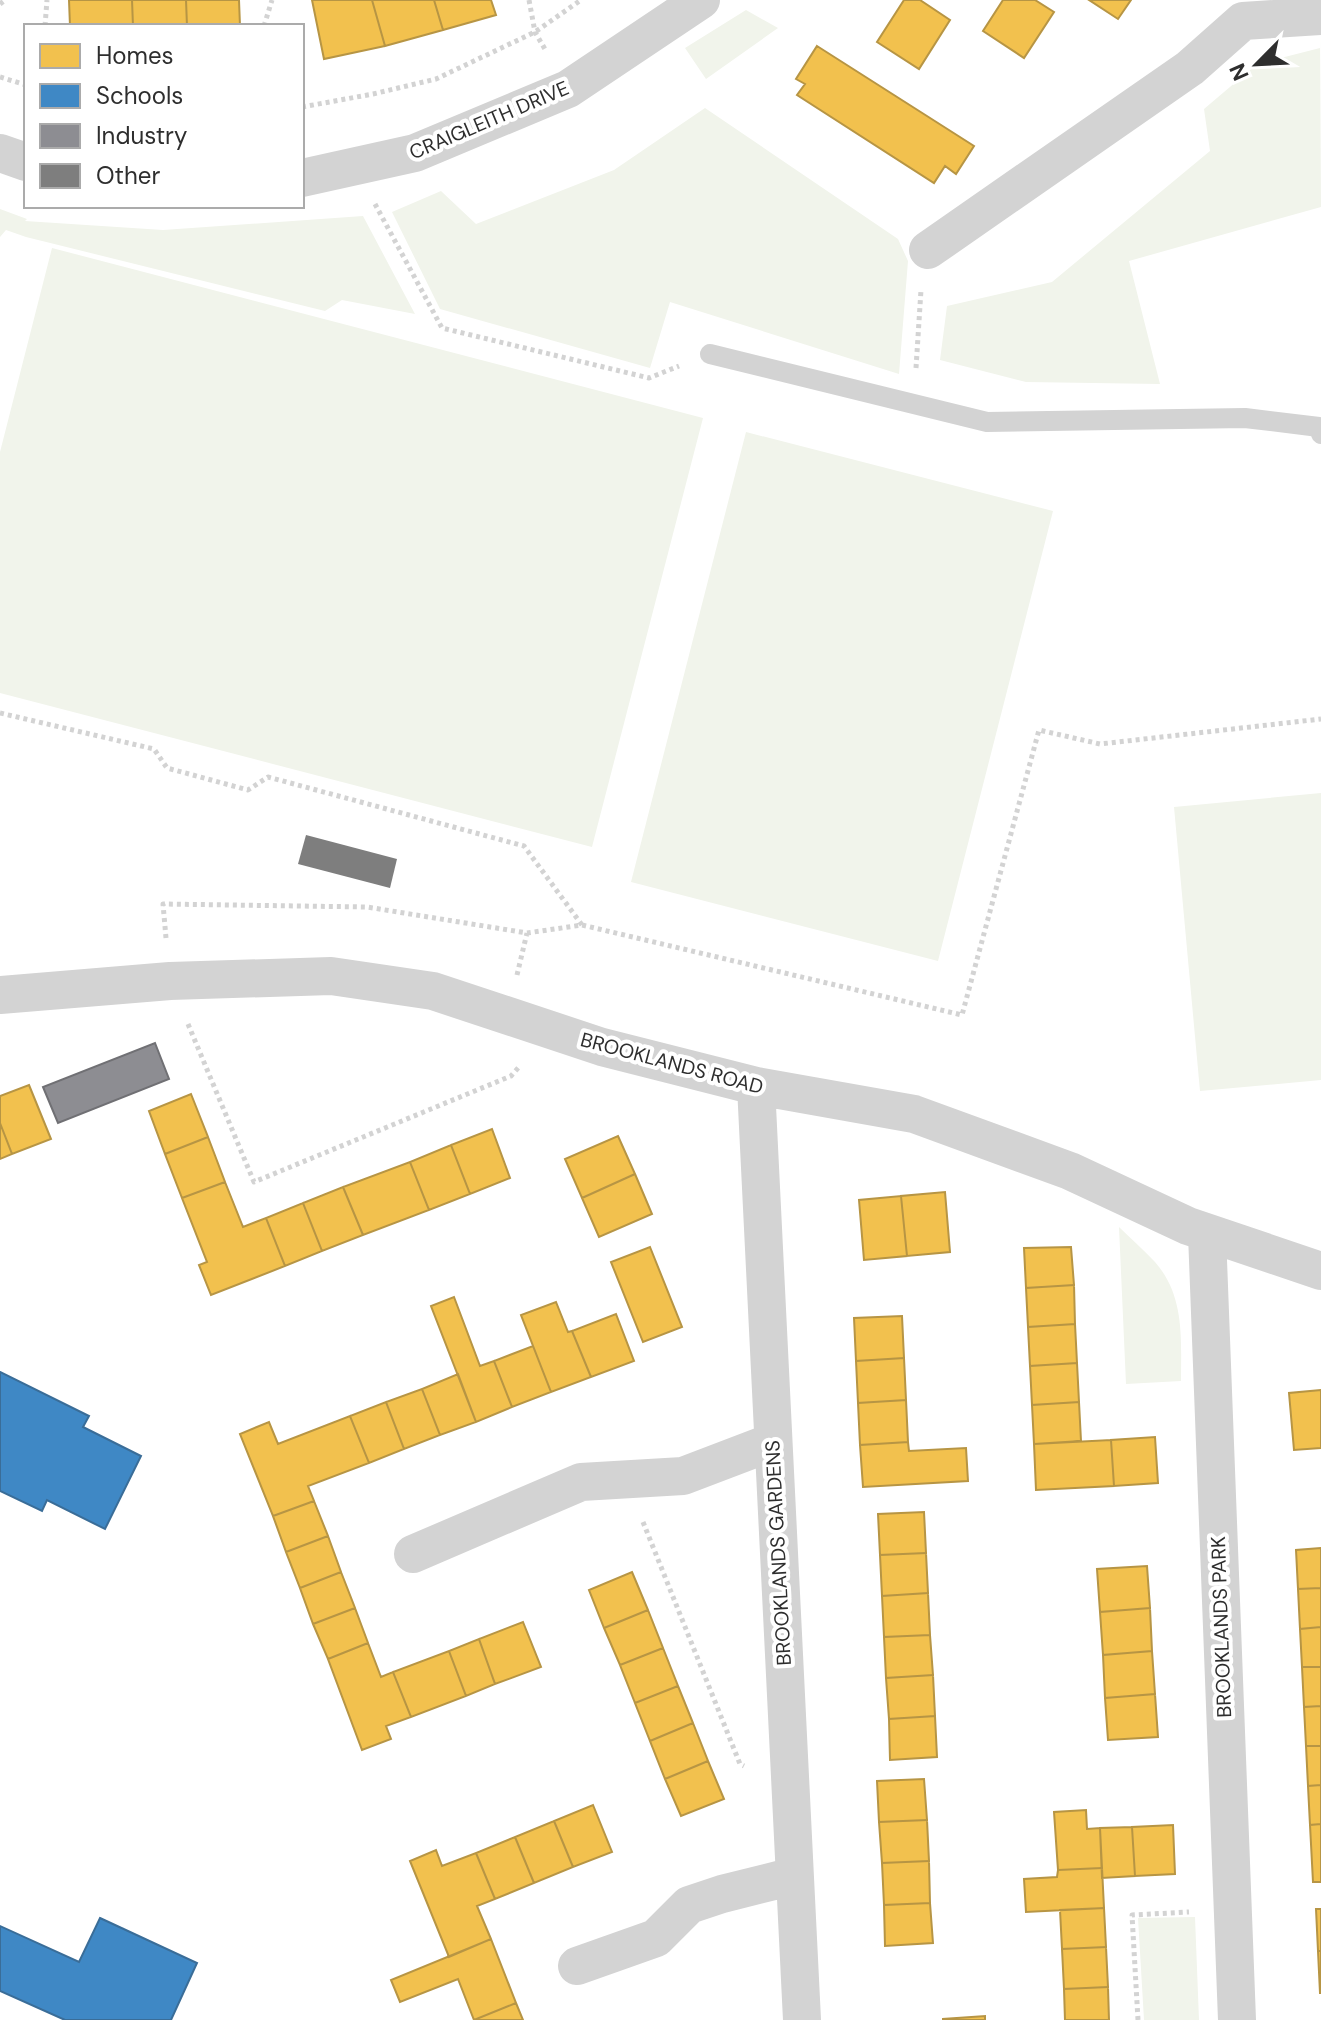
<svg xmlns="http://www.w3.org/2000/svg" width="1321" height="2020" font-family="'DM Sans',sans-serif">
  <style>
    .green { fill: #f1f4eb }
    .homes { fill: #f2c14e; stroke: #b79544; stroke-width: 2 }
    .schools { fill: #3f88c5; stroke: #3a6d98; stroke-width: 2 }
    .industry { fill: #8d8d92; stroke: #707074; stroke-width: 2 }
    .building { fill: #7e7e7e }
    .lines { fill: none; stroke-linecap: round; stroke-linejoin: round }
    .path { stroke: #d3d3d3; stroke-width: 5; stroke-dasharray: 4 4; stroke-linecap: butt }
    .lane { stroke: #d3d3d3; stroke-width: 20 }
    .street { stroke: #d3d3d3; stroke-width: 38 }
    .labels { text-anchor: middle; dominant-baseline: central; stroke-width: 8; stroke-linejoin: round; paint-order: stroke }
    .street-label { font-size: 20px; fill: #2e2e2e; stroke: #fff }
  </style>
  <rect width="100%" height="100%" fill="#fff"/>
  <path class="green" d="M746,10L778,28L706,79L685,48Z
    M1320,30L1321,207L1129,261L1160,384L1026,382L940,360L947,306L1052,282L1210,151L1204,109L1257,64L1320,48Z
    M705,108L898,239L908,261L899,374L670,302L650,368L440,309L392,212L441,191L476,224L614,170Z
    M0,209L27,219L25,221L163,230L363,216L415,314L342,300L325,311L26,237L6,230L0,237Z
    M52,248L703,418L592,847L0,693V452Z
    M746,432L1053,511L938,961L631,882Z
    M1321,793V1080L1200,1091L1174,807Z
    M1119,1227C1131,1239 1144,1250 1155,1262C1185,1296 1181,1339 1181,1381L1126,1384Z
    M1195,1917L1199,2020H1144L1138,1918Z"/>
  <path class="homes" d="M69,0H132L133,26H70Z
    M132,0H186L187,26H133Z
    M186,0H239L240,26H187Z
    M312,0H372L385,46L324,59Z
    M372,0H434L443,30L385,46Z
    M434,0H491L496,15L443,30Z
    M904,0H920L950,20L919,69L877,42Z
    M1003,0H1035L1054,12L1024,58L983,31Z
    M1089,0H1131L1118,19Z
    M817,46L974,146L956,174L945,166L934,183L797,95L805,84L796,79Z
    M29,1085L51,1139L12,1154L0,1123V1096Z
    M191,1094L208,1137L165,1154L149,1111Z
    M0,1123L12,1154L0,1159Z
    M492,1129L510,1178L470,1194L451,1145Z
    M618,1136L635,1174L582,1198L565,1159Z
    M208,1137L225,1182L182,1198L165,1154Z
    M451,1145L470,1194L429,1210L410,1162Z
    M410,1162L429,1210L363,1235L343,1187Z
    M635,1174L652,1214L599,1237L582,1198Z
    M225,1182L243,1227L266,1218L285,1266L211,1295L199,1265L207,1262L182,1198Z
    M343,1187L363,1235L322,1251L303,1203Z
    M945,1192L950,1252L907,1256L901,1196Z
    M901,1196L907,1256L864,1260L859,1200Z
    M303,1203L322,1251L285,1266L266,1218Z
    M650,1247L682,1327L643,1342L611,1262Z
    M1071,1247L1074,1285L1026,1288L1024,1248Z
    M1074,1285L1075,1324L1028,1327L1026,1288Z
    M454,1297L480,1366L494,1361L512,1407L476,1422L431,1306Z
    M556,1302L568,1332L572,1331L591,1377L551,1392L521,1315Z
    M616,1314L634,1361L591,1377L572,1331Z
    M902,1316L904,1358L856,1361L854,1318Z
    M1075,1324L1077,1363L1030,1366L1028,1327Z
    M533,1346L551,1392L512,1407L494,1361Z
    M904,1358L906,1400L858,1403L856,1361Z
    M1077,1363L1079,1402L1032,1405L1030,1366Z
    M458,1374L476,1422L440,1435L422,1389Z
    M422,1389L440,1435L404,1449L386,1402Z
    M1321,1390V1448L1294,1450L1289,1393Z
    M906,1400L908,1442L860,1445L858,1403Z
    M386,1402L404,1449L369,1463L350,1416Z
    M1079,1402L1081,1441L1034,1444L1032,1405Z
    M350,1416L369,1463L308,1486L314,1501L273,1516L240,1434L269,1422L278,1444Z
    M1155,1437L1158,1483L1114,1486L1111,1440Z
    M1111,1440L1114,1486L1036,1490L1034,1444Z
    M908,1442L909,1451L966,1448L968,1481L863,1487L860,1445Z
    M314,1501L328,1536L286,1552L273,1516Z
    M924,1512L926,1553L880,1555L878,1514Z
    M328,1536L341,1572L300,1588L286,1552Z
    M1321,1548V1588L1298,1589L1296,1550Z
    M926,1553L928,1593L882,1596L880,1555Z
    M1147,1566L1150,1608L1100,1612L1097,1569Z
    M341,1572L355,1608L313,1624L300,1588Z
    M632,1572L648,1610L604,1628L589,1590Z
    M1321,1588V1627L1300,1629L1298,1589Z
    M928,1593L930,1635L884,1637L882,1596Z
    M355,1608L368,1643L328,1659L313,1624Z
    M1150,1608L1152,1651L1103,1655L1100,1612Z
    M648,1610L663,1648L620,1665L604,1628Z
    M523,1622L541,1667L495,1684L479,1639Z
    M1321,1627V1667H1302L1300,1629Z
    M930,1635L933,1675L886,1678L884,1637Z
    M479,1639L495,1684L466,1696L449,1651Z
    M368,1643L381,1677L393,1672L411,1717L386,1726L391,1739L362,1750L328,1659Z
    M663,1648L678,1686L635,1703L620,1665Z
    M449,1651L466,1696L411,1717L393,1672Z
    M1152,1651L1155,1694L1105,1698L1103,1655Z
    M1302,1667H1321V1706L1304,1707Z
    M933,1675L935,1716L889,1719L886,1678Z
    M678,1686L693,1723L650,1741L635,1703Z
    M1155,1694L1158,1737L1108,1740L1105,1698Z
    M1321,1706V1746H1306L1304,1707Z
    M935,1716L937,1757L890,1760L889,1719Z
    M693,1723L708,1761L665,1779L650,1741Z
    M1306,1746H1321V1785L1308,1786Z
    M708,1761L724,1799L681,1816L665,1779Z
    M924,1779L927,1820L879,1822L877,1781Z
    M1321,1785V1824L1310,1825L1308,1786Z
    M593,1805L612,1852L573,1867L554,1821Z
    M1086,1810L1087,1829L1100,1828L1102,1868L1058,1870L1054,1812Z
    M927,1820L929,1861L882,1863L879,1822Z
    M554,1821L573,1867L534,1883L515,1837Z
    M1321,1824V1882H1313L1310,1825Z
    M1173,1825L1175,1874L1135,1876L1132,1827Z
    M1132,1827L1135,1876L1102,1878L1100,1828Z
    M515,1837L534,1883L495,1899L476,1853Z
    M436,1850L442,1866L476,1853L495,1899L477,1906L491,1939L449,1957L410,1861Z
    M929,1861L930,1903L884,1905L882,1863Z
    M1102,1868L1104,1908L1026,1912L1024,1879L1057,1877L1058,1870Z
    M930,1903L933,1943L885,1946L884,1905Z
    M1104,1908L1106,1947L1062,1949L1060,1910Z
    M1316,1909H1321V1951H1318Z
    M491,1939L516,2003L474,2020L458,1979L400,2002L391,1980Z
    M1106,1947L1108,1987L1064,1989L1062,1949Z
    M1318,1951H1321V1993H1320Z
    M1108,1987L1109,2020H1065L1064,1989Z
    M516,2003L523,2020H474Z
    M985,2016V2020H943V2019Z"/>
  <path class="schools" d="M0,1372L89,1416L83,1427L141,1456L105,1529L47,1500L42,1511L0,1491Z
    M100,1918L197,1963L171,2020H65L0,1991V1926L79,1962Z"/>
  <path class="industry" d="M155,1043L169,1079L58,1123L43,1087Z"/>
  <path class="building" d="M306,835L397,859L390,888L298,864Z"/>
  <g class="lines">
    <path class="path" d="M529,0L535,32L546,51
      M0,4L5,0
      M45,26L47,0
      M264,26L272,0
      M0,77L26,85
      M302,107L373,94L436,79L535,32L581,0
      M375,204L442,328L649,378L679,366
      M916,368L921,290
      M0,713L154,749L167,768L248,790L268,777L524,846L582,925
      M166,938L163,904L367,907L527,933L582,925L962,1015L1039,730L1100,744L1321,719
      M517,975L527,933
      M188,1024L254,1182L511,1076L519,1067
      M643,1522L740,1764L744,1766
      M1138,2020L1132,1915L1189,1912"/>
    <path class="lane" d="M710,354L987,422L1245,418L1319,427L1321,434"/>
    <path class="street" d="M0,153L26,162
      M302,178L415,153L568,89L701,0
      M928,250L1190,68L1243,21L1321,16
      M0,995L170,981L331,976L433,991L602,1047L756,1086L914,1114L1070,1171L1188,1226L1321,1271
      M756,1086L802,2020
      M1207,1234L1237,2020
      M413,1554L581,1482L683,1476L772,1442
      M577,1966L656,1938L689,1905L722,1894L794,1876"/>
  </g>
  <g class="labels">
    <g class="street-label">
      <text transform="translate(489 120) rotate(-23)">CRAIGLEITH DRIVE</text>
      <text transform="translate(672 1063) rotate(15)">BROOKLANDS ROAD</text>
      <text transform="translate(778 1553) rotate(-93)">BROOKLANDS GARDENS</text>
      <text transform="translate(1221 1627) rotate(-92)">BROOKLANDS PARK</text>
    </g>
  </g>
  <rect x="24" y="24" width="280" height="184" fill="#ffffff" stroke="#ababab" stroke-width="2"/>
  <rect x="40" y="44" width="40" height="24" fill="#f2c14e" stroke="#ababab" stroke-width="2"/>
  <text x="96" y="64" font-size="24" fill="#2e2e2e">Homes</text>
  <rect x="40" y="84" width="40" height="24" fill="#3f88c5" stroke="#ababab" stroke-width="2"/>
  <text x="96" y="104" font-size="24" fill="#2e2e2e">Schools</text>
  <rect x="40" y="124" width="40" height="24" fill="#8d8d92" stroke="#ababab" stroke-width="2"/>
  <text x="96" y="144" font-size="24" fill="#2e2e2e">Industry</text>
  <rect x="40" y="164" width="40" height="24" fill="#7e7e7e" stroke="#ababab" stroke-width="2"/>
  <text x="96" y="184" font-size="24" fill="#2e2e2e">Other</text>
  <g transform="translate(1257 64) rotate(246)" stroke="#ffffff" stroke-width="6" paint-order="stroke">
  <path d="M0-6L14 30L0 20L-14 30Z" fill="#2e2e2e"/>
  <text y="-12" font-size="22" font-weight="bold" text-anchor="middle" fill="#2e2e2e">N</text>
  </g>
</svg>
